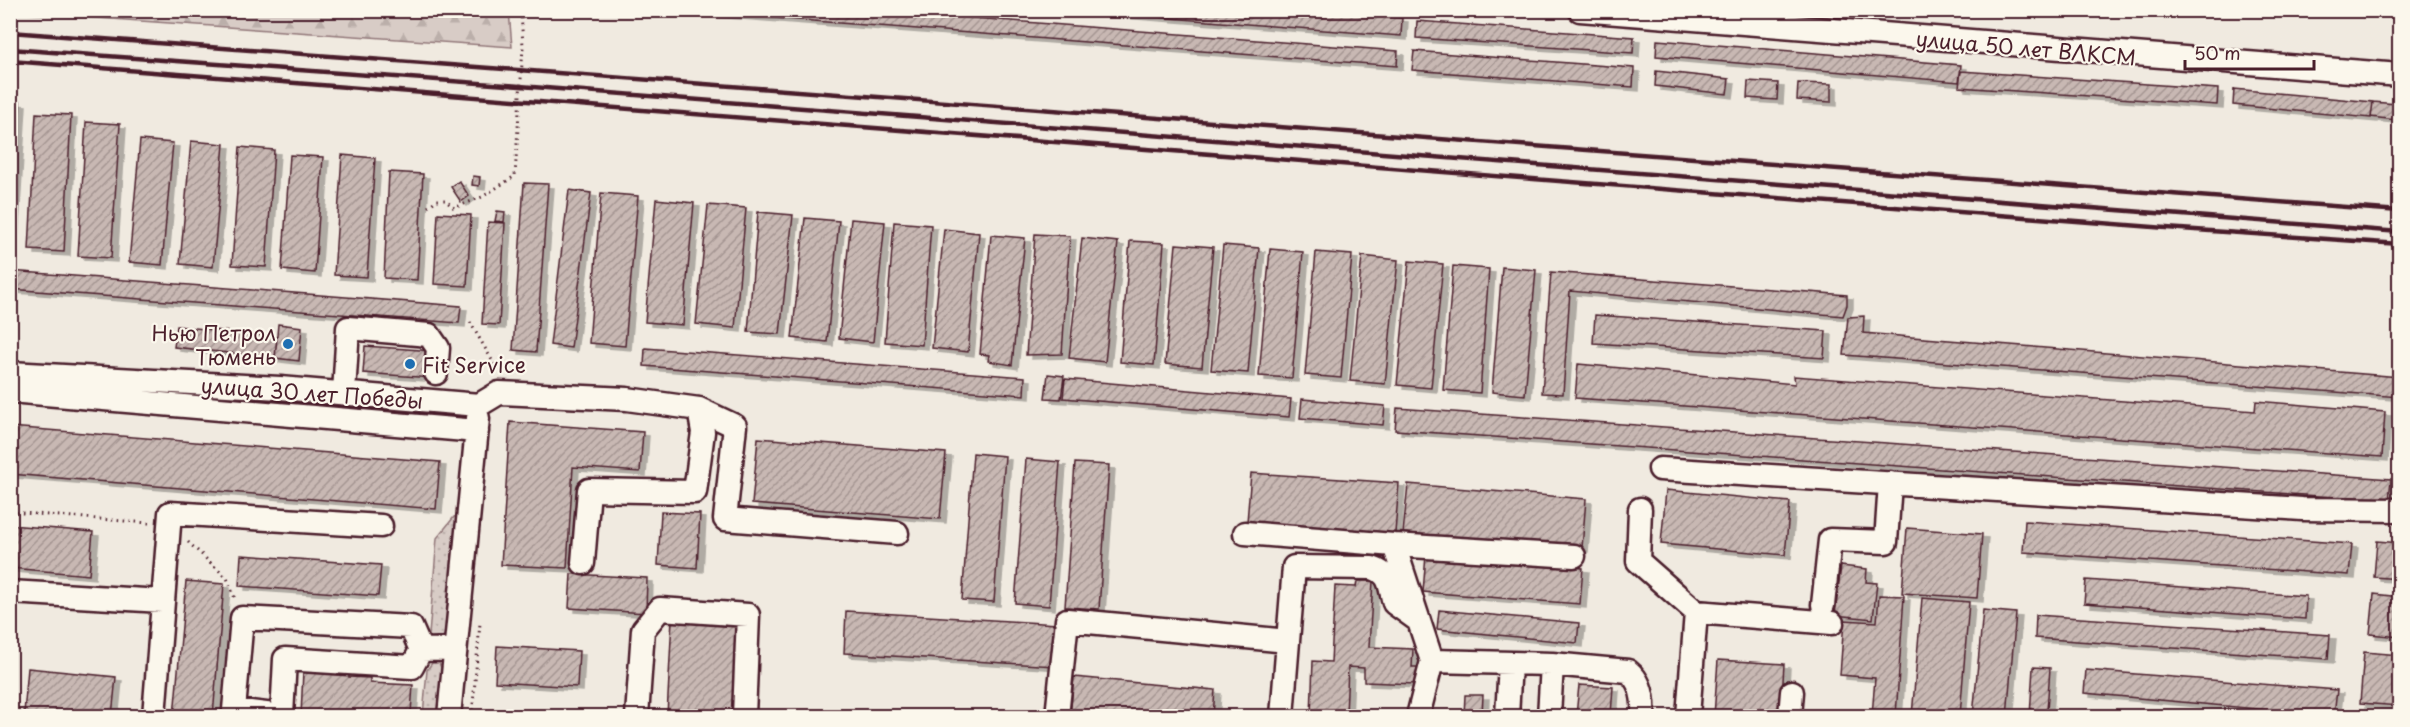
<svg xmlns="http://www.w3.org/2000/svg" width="2410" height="727" font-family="'Playpen Sans',sans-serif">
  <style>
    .grass { fill: url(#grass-dots); stroke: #917678; stroke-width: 1.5 }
    .forest { fill: url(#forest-firs); stroke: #917678; stroke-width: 1.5 }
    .building { fill: url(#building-hatch); stroke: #4a1f2b; stroke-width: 1.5; filter: url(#shadow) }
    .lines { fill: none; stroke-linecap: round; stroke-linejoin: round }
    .minor-casing { stroke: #4a1f2b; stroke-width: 27 }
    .path { stroke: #4a1f2b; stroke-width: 3; stroke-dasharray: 1.5 4.5; stroke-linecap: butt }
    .minor { stroke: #fbf7ec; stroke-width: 22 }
    .rail { stroke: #4a1f2b; stroke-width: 4.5 }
    .poi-dot { fill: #1f6fb2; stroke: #fbf7ec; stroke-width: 2 }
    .labels { text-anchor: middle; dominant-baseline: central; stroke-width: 4.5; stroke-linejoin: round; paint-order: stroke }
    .street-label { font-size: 21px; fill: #4a1f2b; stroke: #fbf7ec }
    .poi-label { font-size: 21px; fill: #4a1f2b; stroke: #fbf7ec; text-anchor: end }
  </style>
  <defs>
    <pattern id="grass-dots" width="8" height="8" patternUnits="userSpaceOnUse" patternTransform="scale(1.5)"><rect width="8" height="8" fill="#d8ccc6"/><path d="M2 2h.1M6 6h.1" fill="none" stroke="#bbafaa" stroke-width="1.8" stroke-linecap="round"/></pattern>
    <pattern id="forest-firs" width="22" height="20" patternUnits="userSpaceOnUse" patternTransform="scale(1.5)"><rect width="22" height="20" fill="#d8ccc6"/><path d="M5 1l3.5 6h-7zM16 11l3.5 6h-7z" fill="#bbafaa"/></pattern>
    <pattern id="building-hatch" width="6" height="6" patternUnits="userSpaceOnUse" patternTransform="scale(1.5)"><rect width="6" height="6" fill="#c8b8b3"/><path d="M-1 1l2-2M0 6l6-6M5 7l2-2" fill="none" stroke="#a49592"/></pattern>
    <filter id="shadow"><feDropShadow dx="6" dy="4" stdDeviation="0" flood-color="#0004"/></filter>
  </defs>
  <rect width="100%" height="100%" fill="#f0eae0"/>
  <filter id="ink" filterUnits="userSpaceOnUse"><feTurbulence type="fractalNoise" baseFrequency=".0167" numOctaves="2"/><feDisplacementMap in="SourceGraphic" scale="12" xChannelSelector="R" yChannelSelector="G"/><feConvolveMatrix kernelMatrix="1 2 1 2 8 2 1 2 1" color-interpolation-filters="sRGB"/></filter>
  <g filter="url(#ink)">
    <path class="grass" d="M10,376L435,413V418L11,381Z
      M462,515L446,633L439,641H432L429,635L437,538L454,517Z
      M432,663H439L442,670L438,716H423L427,670Z"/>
    <path class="forest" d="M10,11H509L512,47L11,12Z"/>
    <path class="building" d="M696,10H869L1398,51L1397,66L696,12Z
      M1065,10H1302L1402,18L1401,36Z
      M1417,21L1634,37L1633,53L1416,38Z
      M1657,40L1961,65L1959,82L1656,56Z
      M1414,51L1634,68L1633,87L1412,70Z
      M1656,71L1729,79L1727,94L1655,86Z
      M1961,71L2218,89L2217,105L1959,87Z
      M1748,81L1778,83L1777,100L1747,98Z
      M1798,83L1831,84V102L1797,100Z
      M2234,89L2373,102L2371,118L2233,105Z
      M10,101L20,102L11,254H10Z
      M2373,102L2397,104L2396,120L2371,117Z
      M2397,104H2400V120H2396Z
      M36,113L71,115L64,252L29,250Z
      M86,122L120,124L111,258L78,256Z
      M140,140L173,143L162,265L129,262Z
      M191,141L224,144L213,267L180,264Z
      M240,147L274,150L266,267L232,265Z
      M290,155L323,157L315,273L282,270Z
      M342,155L375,158L367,277L334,275Z
      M389,172L423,174L417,280L384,278Z
      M473,176L480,177L479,186L472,185Z
      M459,181L469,196L461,202L451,187Z
      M524,183L548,184L536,352L513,350Z
      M569,190L591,193L571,348L550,345Z
      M601,193L638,196L625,346L589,343Z
      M656,199L694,203L683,325L645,322Z
      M708,205L746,208L735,328L696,324Z
      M497,211L505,212L504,222L495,221Z
      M758,212L793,215L780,334L748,332Z
      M438,213L471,215L467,286L434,284Z
      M805,218L839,221L827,342L792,338Z
      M851,219L885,222L873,342L839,338Z
      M488,222L505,223L499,325L482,324Z
      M894,222L931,225L922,345L885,342Z
      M944,229L979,233L968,352L932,348Z
      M1035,234L1070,236L1062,354L1026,355Z
      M991,235L1025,238L1012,365L988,361L989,355L980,354Z
      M1082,238L1118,242L1105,362L1069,358Z
      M1130,241L1164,243L1154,365L1120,362Z
      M1176,244L1213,247L1202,367L1165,364Z
      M1223,245L1259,248L1248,373L1211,370Z
      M1270,249L1303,252L1292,378L1259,376Z
      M1316,252L1352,255L1341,378L1305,375Z
      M1362,256L1398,260L1385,384L1350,381Z
      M1409,261L1443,264L1431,388L1397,385Z
      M1453,266L1489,269L1480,393L1443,390Z
      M1502,267L1536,270L1525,395L1492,392Z
      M10,271L461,306L459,323L10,289Z
      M1551,272L1847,295V305L1843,316L1570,291L1563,394L1542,393Z
      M1595,315L1826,331L1824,358L1593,343Z
      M1864,316L1863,333L2400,377V397L1844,355L1848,317Z
      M278,324L302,327L299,361L275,358Z
      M177,326L277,337L275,358L174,347Z
      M365,346L434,351L432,378L363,373Z
      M645,348L1025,377L1024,395L644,366Z
      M1578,364L1795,384L1794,376L2255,411L2256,401L2385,412L2382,457L1575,398Z
      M1048,374L1064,376L1061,399L1045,398Z
      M1065,379L1291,399L1289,417L1063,398Z
      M1302,399L1385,406L1383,425L1300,418Z
      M1397,408L2391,479L2389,501L1395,430Z
      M510,422L643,432L640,472L573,467L567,568L501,565Z
      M10,427L440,462L436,509L10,474Z
      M758,438L946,453L940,519L752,504Z
      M973,453L1005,456L994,602L962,600Z
      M1026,459L1060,462L1049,606L1015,603Z
      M1075,463L1109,465L1099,609L1065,607Z
      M1251,473L1399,483L1395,533L1247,522Z
      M1408,484L1586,499L1582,548L1403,533Z
      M1666,490L1790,502L1785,555L1661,544Z
      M661,512L700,514L697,568L658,565Z
      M2025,521L2352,544L2349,575L2023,552Z
      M10,525L93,532L89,575L10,568Z
      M1907,528L1982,534L1977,598L1902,593Z
      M2377,541L2400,543V579L2374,577Z
      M241,555L381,565L378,596L239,586Z
      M1426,555L1583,568L1580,604L1423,592Z
      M1841,566L1867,569L1866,582L1877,583L1873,619L1835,615Z
      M571,574L647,578L646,613L569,608Z
      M2086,580L2306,596L2305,619L2084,603Z
      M186,581L224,584L213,716H174Z
      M1357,581H1373L1369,647L1413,649L1412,667H1417L1416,684L1364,682V668L1348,667L1346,716H1311L1313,661L1331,662L1335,586L1356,587Z
      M2374,594L2400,597V637L2370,634Z
      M1879,595L1904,596L1896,716H1872L1875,678L1840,675L1844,620L1877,622Z
      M1922,598L1969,602L1960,716H1912Z
      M1439,610L1579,623L1577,643L1437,629Z
      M1983,610L2016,613L2007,716H1973Z
      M846,611L1057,624L1055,666L844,653Z
      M2036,615L2330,635L2328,659L2035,638Z
      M672,619L739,623L734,716H667Z
      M497,646L579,651L577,687L495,682Z
      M2364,652L2400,655V706L2360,703Z
      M1718,660L1784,664L1781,716H1714Z
      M2033,667L2050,668L2047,711L2123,716H2030Z
      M28,668L116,677L112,716H56L24,713Z
      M2086,670L2337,690L2334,716L2084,693Z
      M303,671L349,673V677L370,678V683L413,685L411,713L402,712V716H301Z
      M1074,677L1215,690L1213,716H1070Z
      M1579,685L1613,687L1611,715L1625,716H1576Z
      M1465,695H1483L1482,716H1464Z
      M10,713L48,716H10Z"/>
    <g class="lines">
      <g class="minor-casing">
        <path id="minor" d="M1580,10L2400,75
          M10,373L280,388L479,405
          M10,391L477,431
          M344,393L348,328L429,335L438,348L436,373
          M479,405L499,393L627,399L699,409L735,426L725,519L897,533
          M1660,469L2302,509L2400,510
          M1640,509L1638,561L1696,612L1688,716
          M1245,533L1394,545
          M583,563L589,490L695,492L703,432L699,409
          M10,592L162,601
          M1823,605L1830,540L1886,542L1890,483
          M1696,612L1832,623
          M421,650L412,667L285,659L282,716L234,710L242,618L411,627L421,650L455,649
          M1432,661L1394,545L1574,556
          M154,716L170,513L381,526
          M449,716L478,418
          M637,716L643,630L660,609L748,615L744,716
          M1057,716L1067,620L1288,641
          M1282,716L1294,567L1372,568C1391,574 1389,585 1394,603L1419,621
          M1418,716L1432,661L1552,664
          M1507,716L1510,663
          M1549,716L1552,664L1628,671C1642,682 1644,700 1643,716
          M1790,716L1792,692"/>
      </g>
      <path class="path" d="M428,207L436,200H445L454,208L482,197L515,176L523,47L521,10
        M470,322L500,374
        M10,512L149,523
        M188,542L227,578L236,601
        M472,716L480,623"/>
      <use href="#minor" class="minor"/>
      <path class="rail" d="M10,32L2400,211
        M10,49L520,86L2400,232
        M10,61L2166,228L2400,244"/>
    </g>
  </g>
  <g class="poi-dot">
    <circle cx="288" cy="344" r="6"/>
    <circle cx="410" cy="364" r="6"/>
  </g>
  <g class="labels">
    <g class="street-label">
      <text transform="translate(2026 47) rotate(5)">улица 50 лет ВЛКСМ</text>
      <text transform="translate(312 392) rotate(4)">улица 30 лет Победы</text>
    </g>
    <g class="poi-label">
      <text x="276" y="332">Нью Петрол<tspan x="276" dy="24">Тюмень</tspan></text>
      <text x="422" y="364" text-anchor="start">Fit Service</text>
    </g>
  </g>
  <rect width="2410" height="727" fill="none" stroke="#fbf7ec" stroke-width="36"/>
  <rect x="18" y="18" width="2374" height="691" fill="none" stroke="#4a1f2b" stroke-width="2" filter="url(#ink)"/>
  <path d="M2185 60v9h129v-9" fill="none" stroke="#4a1f2b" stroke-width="3"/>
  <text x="2194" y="60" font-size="18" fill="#4a1f2b" stroke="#fbf7ec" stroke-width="4.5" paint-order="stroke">50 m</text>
</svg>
